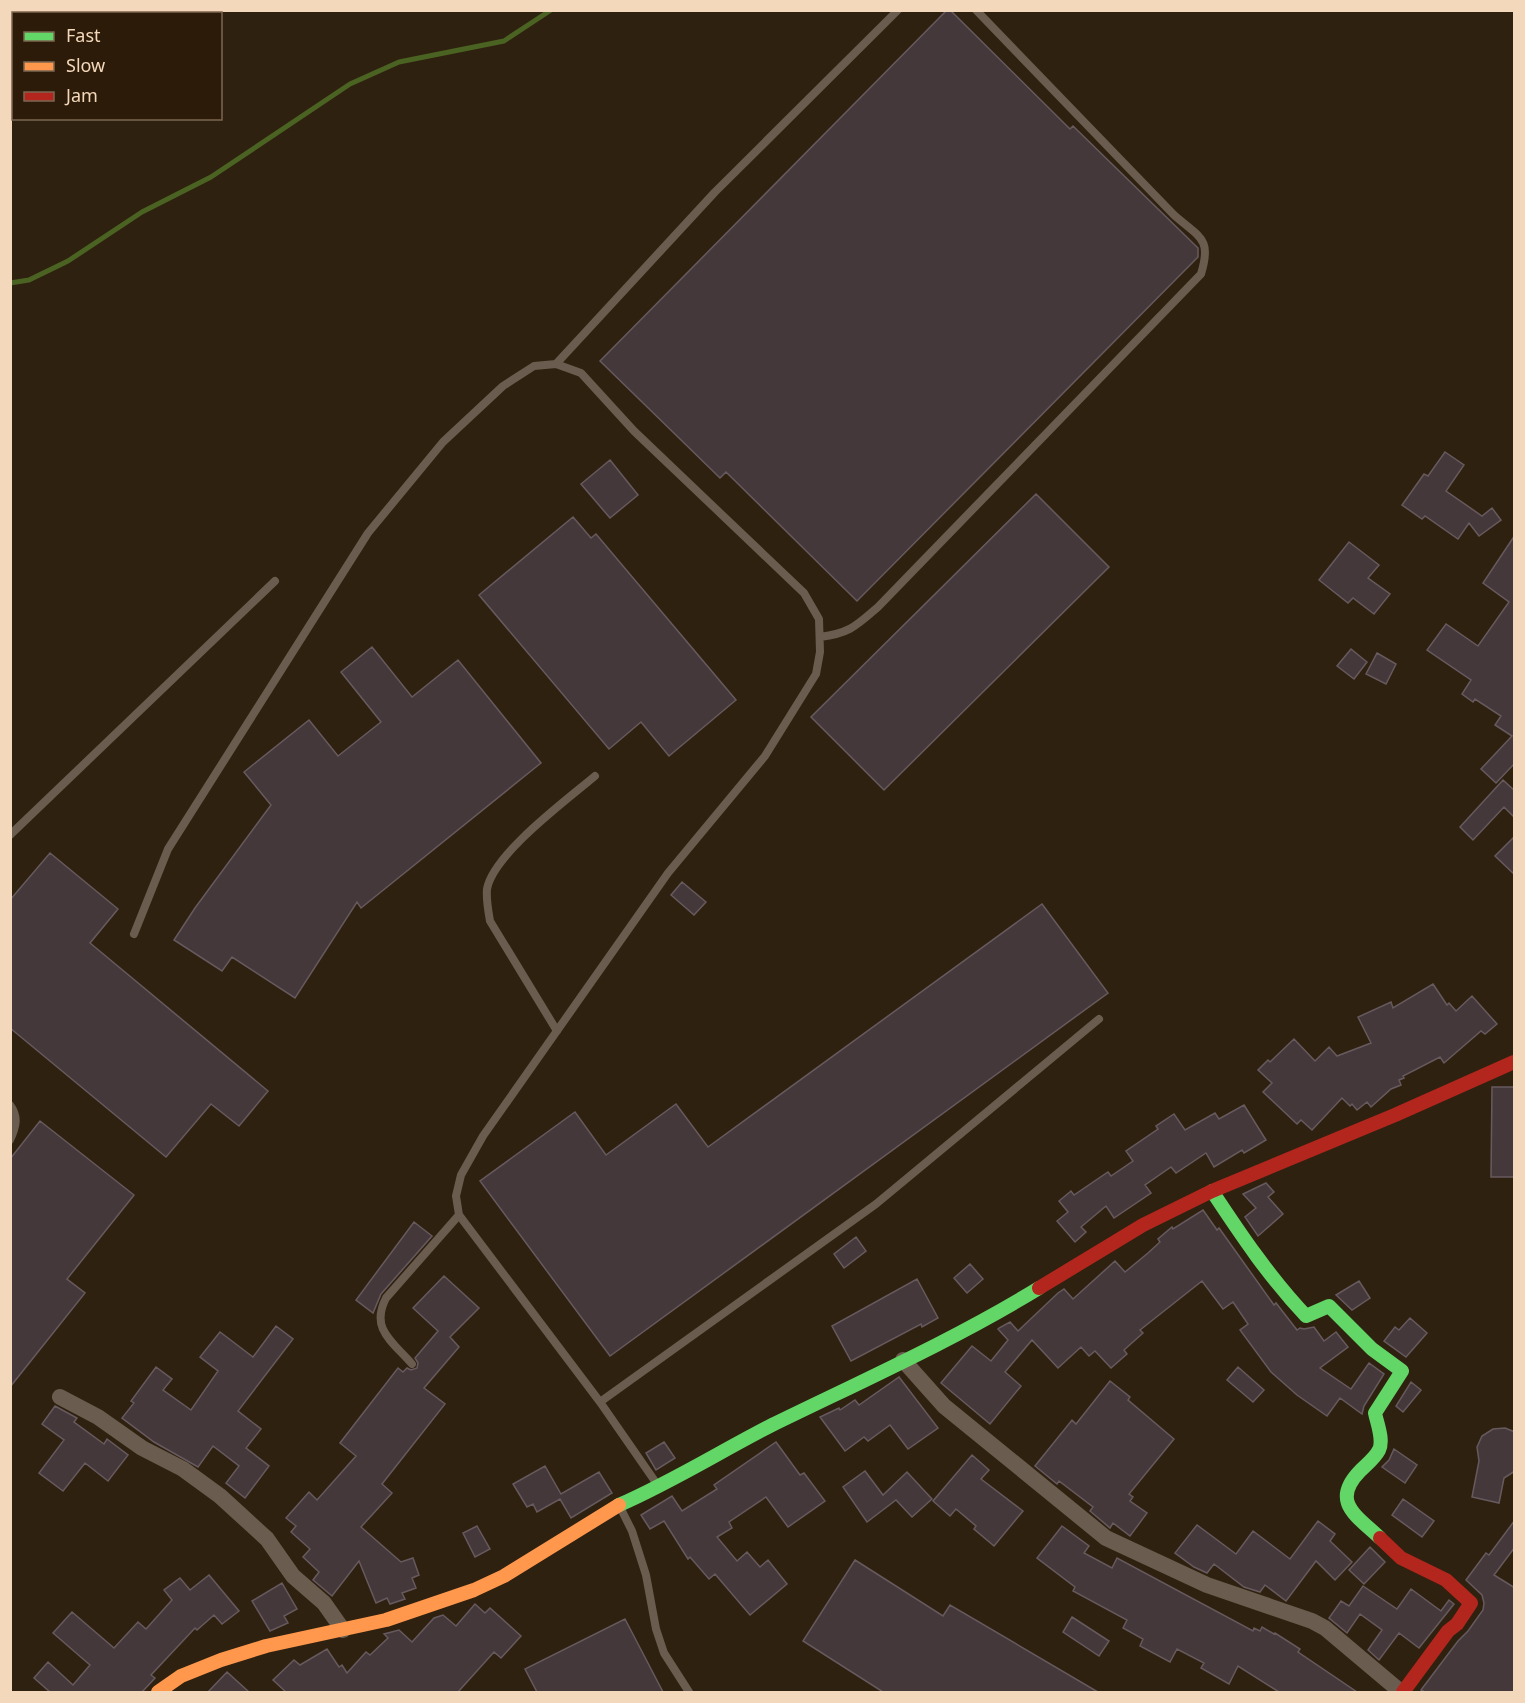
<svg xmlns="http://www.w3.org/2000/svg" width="1525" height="1703" font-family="'Noto Sans',sans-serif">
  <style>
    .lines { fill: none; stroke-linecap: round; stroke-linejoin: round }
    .stream { stroke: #4a6222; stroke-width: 5 }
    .building { fill: #44383a; stroke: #675a5f; stroke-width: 1.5 }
    .lane { stroke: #6a5d4f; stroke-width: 8 }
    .street { stroke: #6a5d4f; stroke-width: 16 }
    .fast { stroke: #63d668; stroke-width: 14 }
    .slow { stroke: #ff974d; stroke-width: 14 }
    .jam { stroke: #b3261e; stroke-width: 14 }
  </style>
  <rect width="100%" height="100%" fill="#2f210f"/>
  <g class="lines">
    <path class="stream" d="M10,283L29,280L68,261L142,212L211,177L350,84L399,62L504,41L551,10"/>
  </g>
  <path class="building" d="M947,10H950L1070,129L1073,126L1198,248V257L857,601L726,472L720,478L600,361Z
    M1445,452L1464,465L1446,491L1482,516L1492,508L1501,520L1479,536L1469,523L1458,539L1425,516L1422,519L1402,505L1424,474L1428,476Z
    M610,460L638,495L610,518L581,484Z
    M1036,494L1109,567L884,790L811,717Z
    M573,517L591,538L596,534L736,700L669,756L641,722L609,749L479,595Z
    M1515,535V763L1496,783L1481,769L1512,736L1495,725L1501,716L1475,699L1473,702L1462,694L1471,680L1427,650L1446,624L1478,646L1509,602L1483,583Z
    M1349,542L1379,565L1368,578L1390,594L1374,614L1353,598L1348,603L1319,580Z
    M372,647L412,697L458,660L541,763L361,908L357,902L295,998L232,957L222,971L174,940L195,908L271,805L244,772L309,720L338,756L381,722L341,672Z
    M1351,649L1367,662L1354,679L1337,666Z
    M1377,653L1396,664L1386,684L1366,674Z
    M1503,780L1515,791V818L1504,807L1473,840L1460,827Z
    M1515,836V875L1495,856Z
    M50,853L118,909L90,943L268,1091L239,1126L211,1104L166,1157L10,1028V900Z
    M682,882L706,902L694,915L671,895Z
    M1042,904L1108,993L610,1356L480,1181L575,1112L606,1155L676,1104L708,1147Z
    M1433,984L1447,1005L1449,1003L1456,1011L1472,996L1497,1024L1485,1034L1481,1031L1444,1063L1440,1057L1403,1076L1404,1078L1399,1080L1401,1085L1391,1089L1371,1107L1367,1102L1357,1110L1352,1104L1350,1106L1342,1098L1312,1130L1301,1120L1297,1124L1263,1092L1272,1083L1258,1070L1268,1060L1270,1062L1294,1039L1315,1061L1329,1047L1337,1056L1371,1043L1358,1017L1391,1002L1393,1008Z
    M1492,1087H1515V1177H1491Z
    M1244,1105L1266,1140L1244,1153L1242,1150L1214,1167L1206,1153L1176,1173L1171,1167L1145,1185L1151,1193L1114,1218L1106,1206L1081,1227L1086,1232L1075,1242L1057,1221L1068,1212L1059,1201L1071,1191L1074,1195L1108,1172L1111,1176L1133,1161L1126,1151L1158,1129L1156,1126L1174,1114L1185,1130L1215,1113L1219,1119Z
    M40,1121L134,1195L67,1279L85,1293L10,1387V1159Z
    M1266,1183L1274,1192L1268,1197L1283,1214L1258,1236L1245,1217L1256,1208L1243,1194Z
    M1203,1210L1217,1230L1219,1228L1274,1305L1276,1303L1297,1330L1300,1328L1304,1329L1314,1327L1324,1341L1336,1332L1348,1347L1320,1368L1351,1389L1369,1363L1384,1374L1364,1406L1362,1414L1340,1398L1327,1416L1297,1395L1271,1372L1240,1330L1248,1324L1233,1302L1223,1309L1202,1281L1140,1330L1143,1333L1124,1350L1127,1354L1111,1368L1095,1351L1089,1356L1081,1347L1058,1368L1032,1340L1005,1372L1021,1386L990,1424L941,1383L972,1346L991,1361L1008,1340L998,1329L999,1328L1010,1322L1018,1331L1058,1293L1064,1289L1073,1299L1115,1261L1125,1272L1148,1253L1160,1242L1158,1239L1172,1227L1173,1229Z
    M414,1222L432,1236L381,1294L373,1313L356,1300Z
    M856,1237L866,1251L844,1268L834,1254Z
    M970,1264L983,1279L967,1293L954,1278Z
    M444,1276L479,1308L450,1337L459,1347L424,1388L445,1404L382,1484L392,1493L361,1527L401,1562L413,1558L419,1575L412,1578L416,1588L402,1593L405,1599L390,1604L387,1598L376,1603L359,1561L332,1596L313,1580L319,1572L303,1557L310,1549L291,1532L296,1526L286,1518L309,1492L317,1500L356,1456L340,1443L398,1368L403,1372L407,1368L411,1370L417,1368L418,1363L415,1358L438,1331L413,1308Z
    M917,1279L938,1318L922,1327L921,1324L851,1361L832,1326Z
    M1359,1281L1370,1298L1352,1310L1336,1295Z
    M1410,1318L1427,1333L1406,1357L1384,1341L1395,1327L1399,1330Z
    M276,1326L293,1339L238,1411L261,1429L246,1448L269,1466L245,1498L226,1483L239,1466L213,1446L198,1467L154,1442L122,1418L134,1403L131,1401L156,1367L172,1379L163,1390L191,1410L218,1371L200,1357L220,1332L253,1357Z
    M1238,1367L1264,1390L1253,1402L1227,1380Z
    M899,1377L938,1428L908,1449L890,1425L868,1441L864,1437L845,1451L820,1417L839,1408L840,1410L855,1400L859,1405Z
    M1110,1381L1130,1397L1128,1400L1174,1439L1129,1494L1133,1497L1130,1501L1147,1513L1130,1536L1113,1523L1110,1528L1090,1511L1093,1507L1059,1481L1057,1484L1035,1466L1072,1420L1076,1424Z
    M1411,1382L1421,1390L1403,1412L1396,1406Z
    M55,1406L77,1418L74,1422L104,1444L107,1439L128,1455L108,1481L85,1463L63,1491L39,1473L64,1440L42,1424Z
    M1505,1428L1515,1432V1471L1504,1478L1499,1503L1472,1497L1479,1461L1477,1447L1482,1436L1493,1429Z
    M664,1442L675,1458L656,1470L646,1453Z
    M776,1442L800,1475L804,1473L825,1501L788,1527L766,1497L729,1522L732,1528L717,1537L737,1561L747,1552L760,1567L768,1560L787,1584L750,1615L715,1574L709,1579L690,1557L688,1559L664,1521L650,1529L641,1515L672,1496L682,1511L717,1489L714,1485Z
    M1394,1449L1417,1465L1405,1483L1382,1467L1389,1460Z
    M972,1455L989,1470L981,1479L1023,1511L994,1546L974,1529L976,1526L956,1509L950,1516L933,1501Z
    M545,1466L561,1494L599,1472L612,1493L571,1518L560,1499L537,1512L533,1504L527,1507L513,1484Z
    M865,1471L883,1495L907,1472L932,1499L912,1517L896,1500L867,1522L843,1487Z
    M1403,1499L1434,1521L1422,1537L1392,1515Z
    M1515,1520V1547L1494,1575L1515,1588V1692H1425L1421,1690L1458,1641L1468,1631L1483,1610L1484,1603L1482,1595L1466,1580L1486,1553L1489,1555Z
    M1318,1521L1335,1534L1330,1541L1352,1562L1335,1580L1316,1561L1286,1601L1265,1585L1260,1592L1244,1587L1214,1564L1207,1573L1194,1567L1175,1553L1197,1525L1236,1554L1253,1531L1290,1559Z
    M477,1526L490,1549L475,1557L463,1533Z
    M1062,1526L1089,1546L1084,1553L1112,1568L1117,1558L1253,1631L1254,1628L1260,1631L1262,1627L1274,1634L1275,1633L1300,1649L1298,1652L1357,1692H1279L1238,1666L1229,1684L1201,1668L1204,1663L1177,1649L1170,1662L1140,1646L1143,1639L1123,1628L1127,1620L1073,1591L1075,1587L1037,1558Z
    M1370,1547L1385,1562L1364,1584L1349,1570Z
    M855,1560L943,1616L950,1605L1098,1692H883L803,1641Z
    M209,1575L239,1611L222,1624L214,1615L197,1630L195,1628L151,1675L155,1678L142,1692H50L34,1678L48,1662L73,1685L90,1665L53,1633L72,1612L114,1648L138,1622L146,1629L172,1600L164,1590L180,1578L190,1590Z
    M282,1583L297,1609L284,1616L288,1623L270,1631L252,1601Z
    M1363,1586L1397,1609L1411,1589L1441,1611L1449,1600L1454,1604L1419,1648L1399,1633L1379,1660L1368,1650L1382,1630L1360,1614L1347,1633L1329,1618L1341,1601L1349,1606Z
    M475,1604L485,1613L490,1608L521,1636L501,1658L494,1652L458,1692H286L273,1680L294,1660L300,1665L327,1649L339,1667L342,1665L347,1673L366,1652L370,1655L388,1638L384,1634L399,1630L412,1642L434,1618L443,1615L456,1626Z
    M1072,1617L1109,1641L1099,1656L1063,1632Z
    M625,1619L663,1692H537L525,1669Z
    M227,1672L249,1692H208Z"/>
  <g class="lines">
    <path class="lane" d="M556,364L715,192L898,10
      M820,637C850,633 856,626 878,607L1201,274C1212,238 1200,238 1174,215L976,10
      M10,835L275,581
      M134,934L168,849L368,533L443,442L503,386L534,366L556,364L581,373L634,431L804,593L819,619L820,652L816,674L765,756L668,873L483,1136L461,1175L456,1196L459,1215L600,1402L659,1487
      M557,1031L490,921C488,910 486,899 487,889C493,854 568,799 595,776
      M10,1105C19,1117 16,1127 10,1140
      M412,1364C392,1341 370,1329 386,1298L459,1215
      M600,1402L876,1204L1099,1019
      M620,1507L632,1531L646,1575L656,1629L664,1653L689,1692"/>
    <path class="street" d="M903,1360L944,1406L1106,1538L1207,1585L1312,1621L1325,1628L1401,1692
      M60,1397L98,1417L142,1448L183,1469L220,1496L267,1539L293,1576L324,1603L343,1630"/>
    <path class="fast" d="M1212,1191C1241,1235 1270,1278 1306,1316L1329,1306L1372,1349L1402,1371L1375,1413C1377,1423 1384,1440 1379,1450C1375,1458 1366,1465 1360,1471C1330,1502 1357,1516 1380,1538
      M619,1505C672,1482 721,1451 772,1425C862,1381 954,1340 1039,1288"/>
    <path class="slow" d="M158,1692L181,1676L221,1660L266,1646L386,1620L474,1590L504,1576L619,1505"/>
    <path class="jam" d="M1039,1288L1143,1225L1212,1191L1395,1115L1514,1062
      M1380,1538L1401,1558L1446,1580L1471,1603L1457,1624L1448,1631L1403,1692"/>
  </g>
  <rect width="1525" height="1703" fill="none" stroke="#f4d8bb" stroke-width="24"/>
  <rect x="12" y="12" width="210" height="108" fill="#2c1b09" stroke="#7c6750" stroke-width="1.5"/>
  <rect x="24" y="32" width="30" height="9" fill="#63d668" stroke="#7c6750" stroke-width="1.5"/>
  <text x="66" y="42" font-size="18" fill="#f4d8bb">Fast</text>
  <rect x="24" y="62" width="30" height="9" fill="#ff974d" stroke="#7c6750" stroke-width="1.5"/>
  <text x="66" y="72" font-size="18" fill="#f4d8bb">Slow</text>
  <rect x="24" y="92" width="30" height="9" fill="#b3261e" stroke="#7c6750" stroke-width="1.5"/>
  <text x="66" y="102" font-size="18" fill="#f4d8bb">Jam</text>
</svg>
